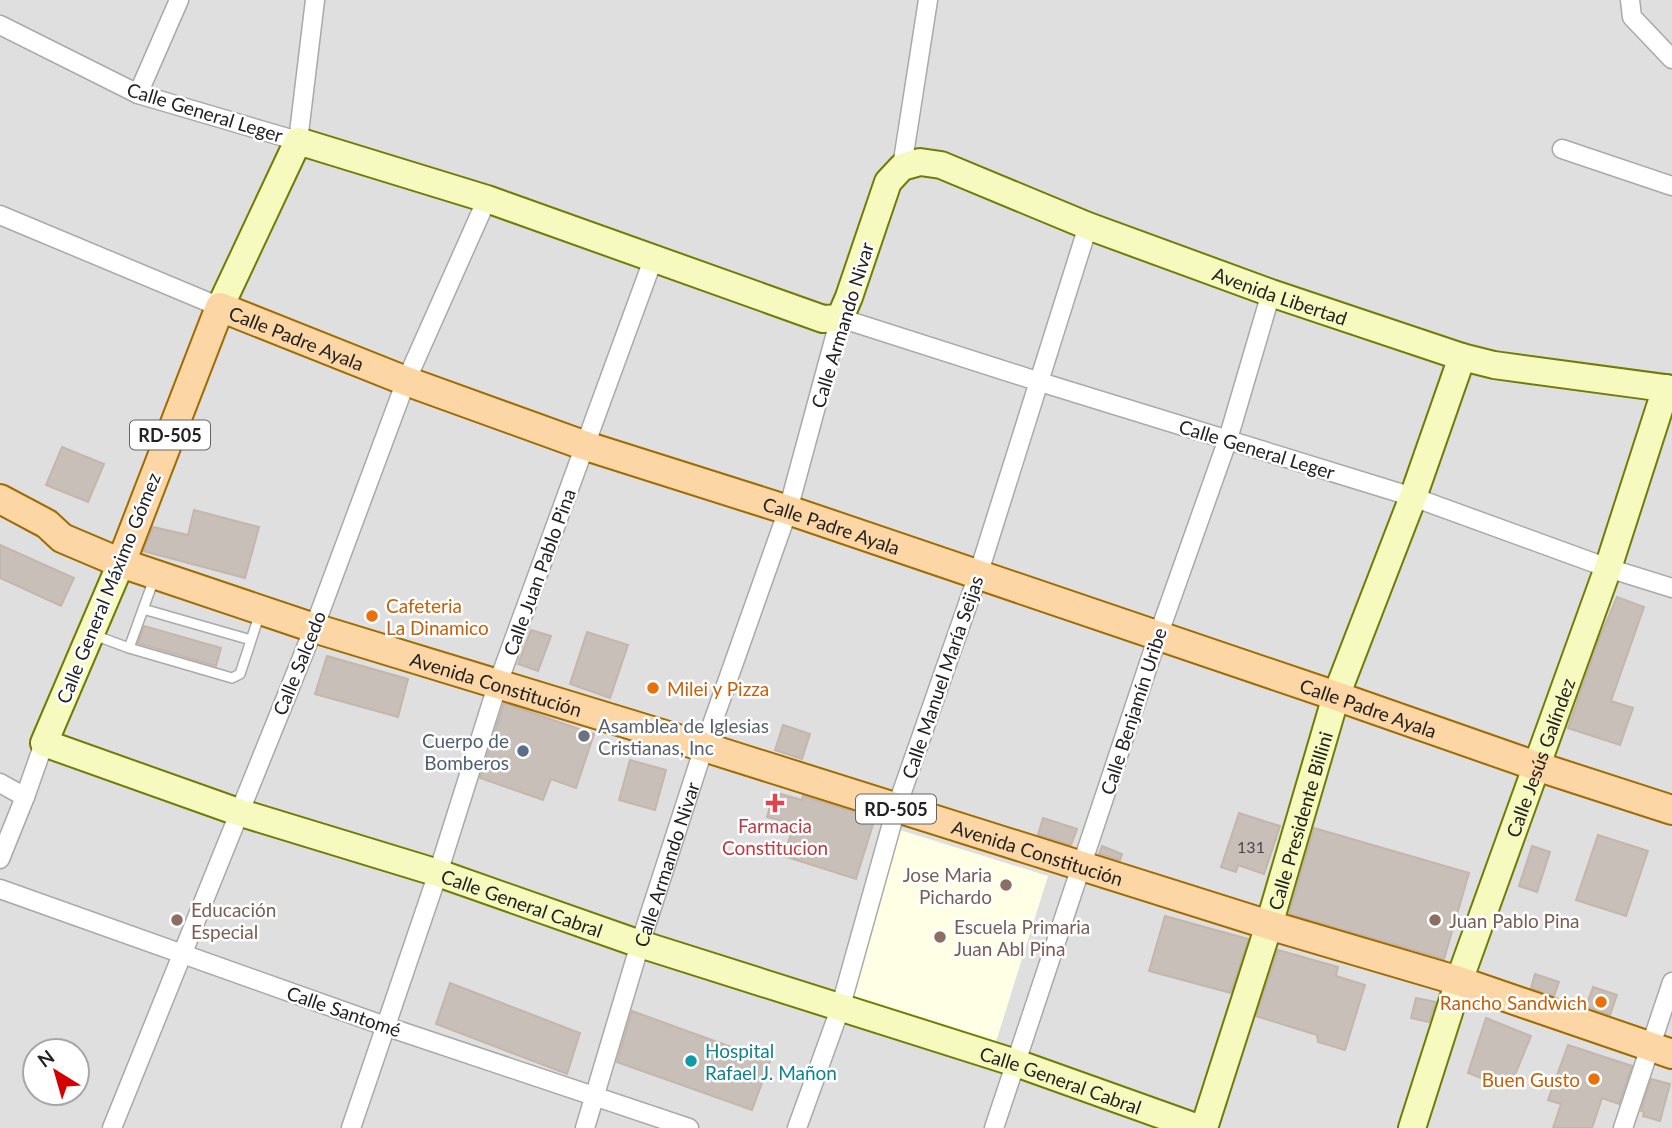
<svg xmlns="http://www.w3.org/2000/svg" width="1672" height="1128" font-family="Lato,sans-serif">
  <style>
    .residential { fill: #e0dfdf; fill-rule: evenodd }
    .education { fill: #ffffe5 }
    .building { fill: #c7bfb8; stroke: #c4b6ab; stroke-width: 2 }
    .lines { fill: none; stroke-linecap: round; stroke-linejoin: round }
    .lane-casing { stroke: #a9a9a9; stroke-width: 12 }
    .street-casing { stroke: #a9a9a9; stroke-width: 21 }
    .secondary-casing { stroke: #707d05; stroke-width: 30 }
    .primary-casing { stroke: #a06b00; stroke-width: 32 }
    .lane { stroke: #fff; stroke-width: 9 }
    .street { stroke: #fff; stroke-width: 18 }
    .secondary { stroke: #f7fabf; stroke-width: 26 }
    .primary { stroke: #fcd6a4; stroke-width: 28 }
    .food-dot { fill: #e8710a; stroke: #fff; stroke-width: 2.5 }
    .worship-dot { fill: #6b7280; stroke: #fff; stroke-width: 2.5 }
    .service-dot { fill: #5c6f8a; stroke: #fff; stroke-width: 2.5 }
    .health-dot { fill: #e0444e; stroke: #fff; stroke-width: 2.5 }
    .education-dot { fill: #8d6e63; stroke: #fff; stroke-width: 2.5 }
    .culture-dot { fill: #0f9aa8; stroke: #fff; stroke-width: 2.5 }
    .labels { text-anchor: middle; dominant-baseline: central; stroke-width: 5; stroke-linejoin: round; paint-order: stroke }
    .number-label { font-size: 16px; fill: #4b4948 }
    .shield { fill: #fff; stroke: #646464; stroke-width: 2 }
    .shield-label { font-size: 18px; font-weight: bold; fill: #222 }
    .street-label { font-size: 19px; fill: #222; stroke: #fff }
    .food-label { font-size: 19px; fill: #c56008; stroke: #fff; text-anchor: start }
    .worship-label { font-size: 19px; fill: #5b616d; stroke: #fff; text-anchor: start }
    .service-label { font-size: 19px; fill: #4e5e75; stroke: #fff; text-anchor: end }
    .health-label { font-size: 19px; fill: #be3a42; stroke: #fff }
    .education-label { font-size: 19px; fill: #785e54; stroke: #fff; text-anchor: start }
    .culture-label { font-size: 19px; fill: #0d838f; stroke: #fff; text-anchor: start }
  </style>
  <rect width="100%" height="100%" fill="#f2efe9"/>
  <path class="residential" d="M0,0H1672V1128H0ZM35,1051H77V1093H35Z"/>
  <path class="education" d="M887,826L1048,876L994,1048L833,999Z"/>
  <path class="building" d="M62,447L104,464L88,502L46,485Z
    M194,510L259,527L245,578L143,551L153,527L188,535Z
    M0,545L74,578L61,606L0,578Z
    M1617,597L1644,607L1611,701L1633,708L1620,745L1568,728L1599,639Z
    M144,626L221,648L216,666L138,643Z
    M531,630L551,636L538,671L518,664Z
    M587,632L628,645L610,698L570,684Z
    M327,656L408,679L398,717L315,694Z
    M504,703L594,734L576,788L551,779L543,800L480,778Z
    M783,725L810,734L802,759L775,750Z
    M630,760L666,770L655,810L619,800Z
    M774,792L802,800L803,796L875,818L856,879L784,856L794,824L767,817Z
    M1239,813L1280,826L1264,874L1238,865L1236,872L1221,867Z
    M1043,818L1077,829L1071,845L1038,835Z
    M1314,828L1469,873L1444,959L1289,914Z
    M1598,835L1648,851L1626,916L1576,900Z
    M1102,846L1122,854L1120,860L1099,854Z
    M1532,846L1550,852L1537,892L1519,886Z
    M1165,916L1248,939L1231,993L1149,971Z
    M1278,950L1338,967L1336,976L1365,985L1345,1050L1318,1042L1317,1035L1256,1016Z
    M1535,974L1559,982L1554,996L1531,988Z
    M450,983L580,1033L567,1074L436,1024Z
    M1593,987L1617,995L1610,1015L1586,1007Z
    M1416,998L1436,1002L1429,1022L1411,1018Z
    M632,1011L770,1061L752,1110L617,1062Z
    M1486,1018L1531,1036L1509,1089L1468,1073Z
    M1568,1045L1632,1066L1619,1104L1602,1098L1592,1128H1553L1561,1104L1548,1100Z
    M1651,1079L1670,1084L1660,1121L1643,1116L1644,1112L1641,1111Z"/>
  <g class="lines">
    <g class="lane-casing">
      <path id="lane" d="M154,579L129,648L232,678L240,674L260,613
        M143,609L251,640
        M94,635L129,648"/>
    </g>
    <g class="street-casing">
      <g id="street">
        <path d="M1630,0L1632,17L1672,59"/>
        <path d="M0,25L138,94L298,141L315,0"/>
        <path d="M138,94L179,0"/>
        <path d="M1562,149L1672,186"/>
        <path d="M902,167L928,0"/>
        <path d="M0,215L220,307"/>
        <path d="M0,783L25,797"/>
        <path d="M0,859L25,797L44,743"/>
        <path d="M0,889L385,1026L689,1128"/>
        <path d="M112,1128L314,628L406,381L487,199"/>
        <path d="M351,1128L438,873L498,683L654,257"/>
        <path id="s1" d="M585,1128L640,944L704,747L788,510L840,318L1040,382L1413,497L1608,568L1672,588"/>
        <path d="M797,1128L840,1009L896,809L978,575L1088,226"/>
        <path d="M994,1128L1158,636L1228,439L1271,293"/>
        <path d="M1623,1128L1672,982"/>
      </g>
    </g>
    <g class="secondary-casing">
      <g id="secondary">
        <path id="s2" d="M220,307L298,141L487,199L823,319L840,318L849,297L888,182L902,167L920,162L941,165L1088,226L1271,293L1462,357L1494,365L1672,389"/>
        <path id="s3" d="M121,563L44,743L238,812L438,873L640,944L1016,1063L1198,1128"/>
        <path id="s4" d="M1204,1128L1269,925L1336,696L1413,497L1462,357"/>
        <path id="s5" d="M1412,1128L1459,981L1608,568L1666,388"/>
      </g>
    </g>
    <g class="primary-casing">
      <g id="primary">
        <path id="s6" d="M0,499L47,524L62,538L121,563L314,628L704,747L1269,925L1459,981L1672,1054"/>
        <path id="s7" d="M121,563L220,307L406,381L586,446L788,510L1336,696L1536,766L1672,810"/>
      </g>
    </g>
    <use href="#lane" class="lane"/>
    <use href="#street" class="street"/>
    <use href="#secondary" class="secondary"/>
    <use href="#primary" class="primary"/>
  </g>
  <g class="food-dot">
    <circle cx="372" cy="616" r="7"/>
    <circle cx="653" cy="688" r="7"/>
    <circle cx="1601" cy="1002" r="7"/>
    <circle cx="1594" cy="1079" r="7"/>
  </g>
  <circle class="worship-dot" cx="584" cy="736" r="7"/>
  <circle class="service-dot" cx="523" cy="751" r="7"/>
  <path class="health-dot" d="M771.5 792.5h7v7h7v7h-7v7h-7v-7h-7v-7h7z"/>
  <g class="education-dot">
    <circle cx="1006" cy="885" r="7"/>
    <circle cx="177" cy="920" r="7"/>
    <circle cx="1435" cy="920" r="7"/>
    <circle cx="940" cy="937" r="7"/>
  </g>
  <circle class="culture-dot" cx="691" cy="1061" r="7"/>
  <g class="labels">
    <g class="number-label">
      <text x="1251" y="846">131</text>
    </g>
    <g class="shield">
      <rect x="130" y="420.5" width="80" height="29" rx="5"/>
      <rect x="856" y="794.5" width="80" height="29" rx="5"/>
    </g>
    <g class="shield-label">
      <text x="170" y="435">RD-505</text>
      <text x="896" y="809">RD-505</text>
    </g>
    <g class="street-label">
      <text transform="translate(205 112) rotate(17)">Calle General Leger</text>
      <text stroke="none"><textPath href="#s2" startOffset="1323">Avenida Libertad</textPath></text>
      <text transform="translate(842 325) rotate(-73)">Calle Armando Nivar</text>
      <text stroke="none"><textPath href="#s7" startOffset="357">Calle Padre Ayala</textPath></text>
      <text transform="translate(1257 449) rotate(17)">Calle General Leger</text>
      <text stroke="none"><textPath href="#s7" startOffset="924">Calle Padre Ayala</textPath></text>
      <text transform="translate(539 572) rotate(-70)">Calle Juan Pablo Pina</text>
      <text transform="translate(108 588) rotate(-68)">Calle General Máximo Gómez</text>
      <text transform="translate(299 663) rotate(-68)">Calle Salcedo</text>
      <text transform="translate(942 677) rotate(-71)">Calle Manuel María Seijas</text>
      <text stroke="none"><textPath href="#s6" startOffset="532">Avenida Constitución</textPath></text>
      <text stroke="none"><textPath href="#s7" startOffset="1491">Calle Padre Ayala</textPath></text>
      <text transform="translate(1133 711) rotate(-72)">Calle Benjamín Uribe</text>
      <text stroke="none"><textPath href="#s5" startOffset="392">Calle Jesús Galíndez</textPath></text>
      <text stroke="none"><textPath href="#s4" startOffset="322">Calle Presidente Billini</textPath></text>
      <text stroke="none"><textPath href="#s6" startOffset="1099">Avenida Constitución</textPath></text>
      <text stroke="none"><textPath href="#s1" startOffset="276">Calle Armando Nivar</textPath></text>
      <text stroke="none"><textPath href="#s3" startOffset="700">Calle General Cabral</textPath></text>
      <text transform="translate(344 1011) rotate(19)">Calle Santomé</text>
      <text stroke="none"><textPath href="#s3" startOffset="1267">Calle General Cabral</textPath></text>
    </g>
    <g class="food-label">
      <text x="386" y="605">Cafeteria<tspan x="386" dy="22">La Dinamico</tspan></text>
      <text x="667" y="688">Milei y Pizza</text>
      <text x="1587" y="1002" text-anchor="end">Rancho Sandwich</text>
      <text x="1580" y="1079" text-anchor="end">Buen Gusto</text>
    </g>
    <g class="worship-label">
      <text x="598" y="725">Asamblea de Iglesias<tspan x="598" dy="22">Cristianas, Inc</tspan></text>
    </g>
    <g class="service-label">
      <text x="509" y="740">Cuerpo de<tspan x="509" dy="22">Bomberos</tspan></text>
    </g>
    <g class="health-label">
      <text x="775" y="825">Farmacia<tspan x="775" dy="22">Constitucion</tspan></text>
    </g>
    <g class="education-label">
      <text x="992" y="874" text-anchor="end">Jose Maria<tspan x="992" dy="22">Pichardo</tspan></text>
      <text x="191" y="909">Educación<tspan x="191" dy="22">Especial</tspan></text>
      <text x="1449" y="920">Juan Pablo Pina</text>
      <text x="954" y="926">Escuela Primaria<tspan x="954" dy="22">Juan Abl Pina</tspan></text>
    </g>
    <g class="culture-label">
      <text x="705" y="1050">Hospital<tspan x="705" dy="22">Rafael J. Mañon</tspan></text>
    </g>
  </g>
  <g transform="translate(56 1072) rotate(323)"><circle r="33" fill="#ffffff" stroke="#a7a7a7" stroke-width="2"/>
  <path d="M0-5L12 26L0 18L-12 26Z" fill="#d40000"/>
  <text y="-10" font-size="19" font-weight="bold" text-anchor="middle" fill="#222222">N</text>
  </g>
</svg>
